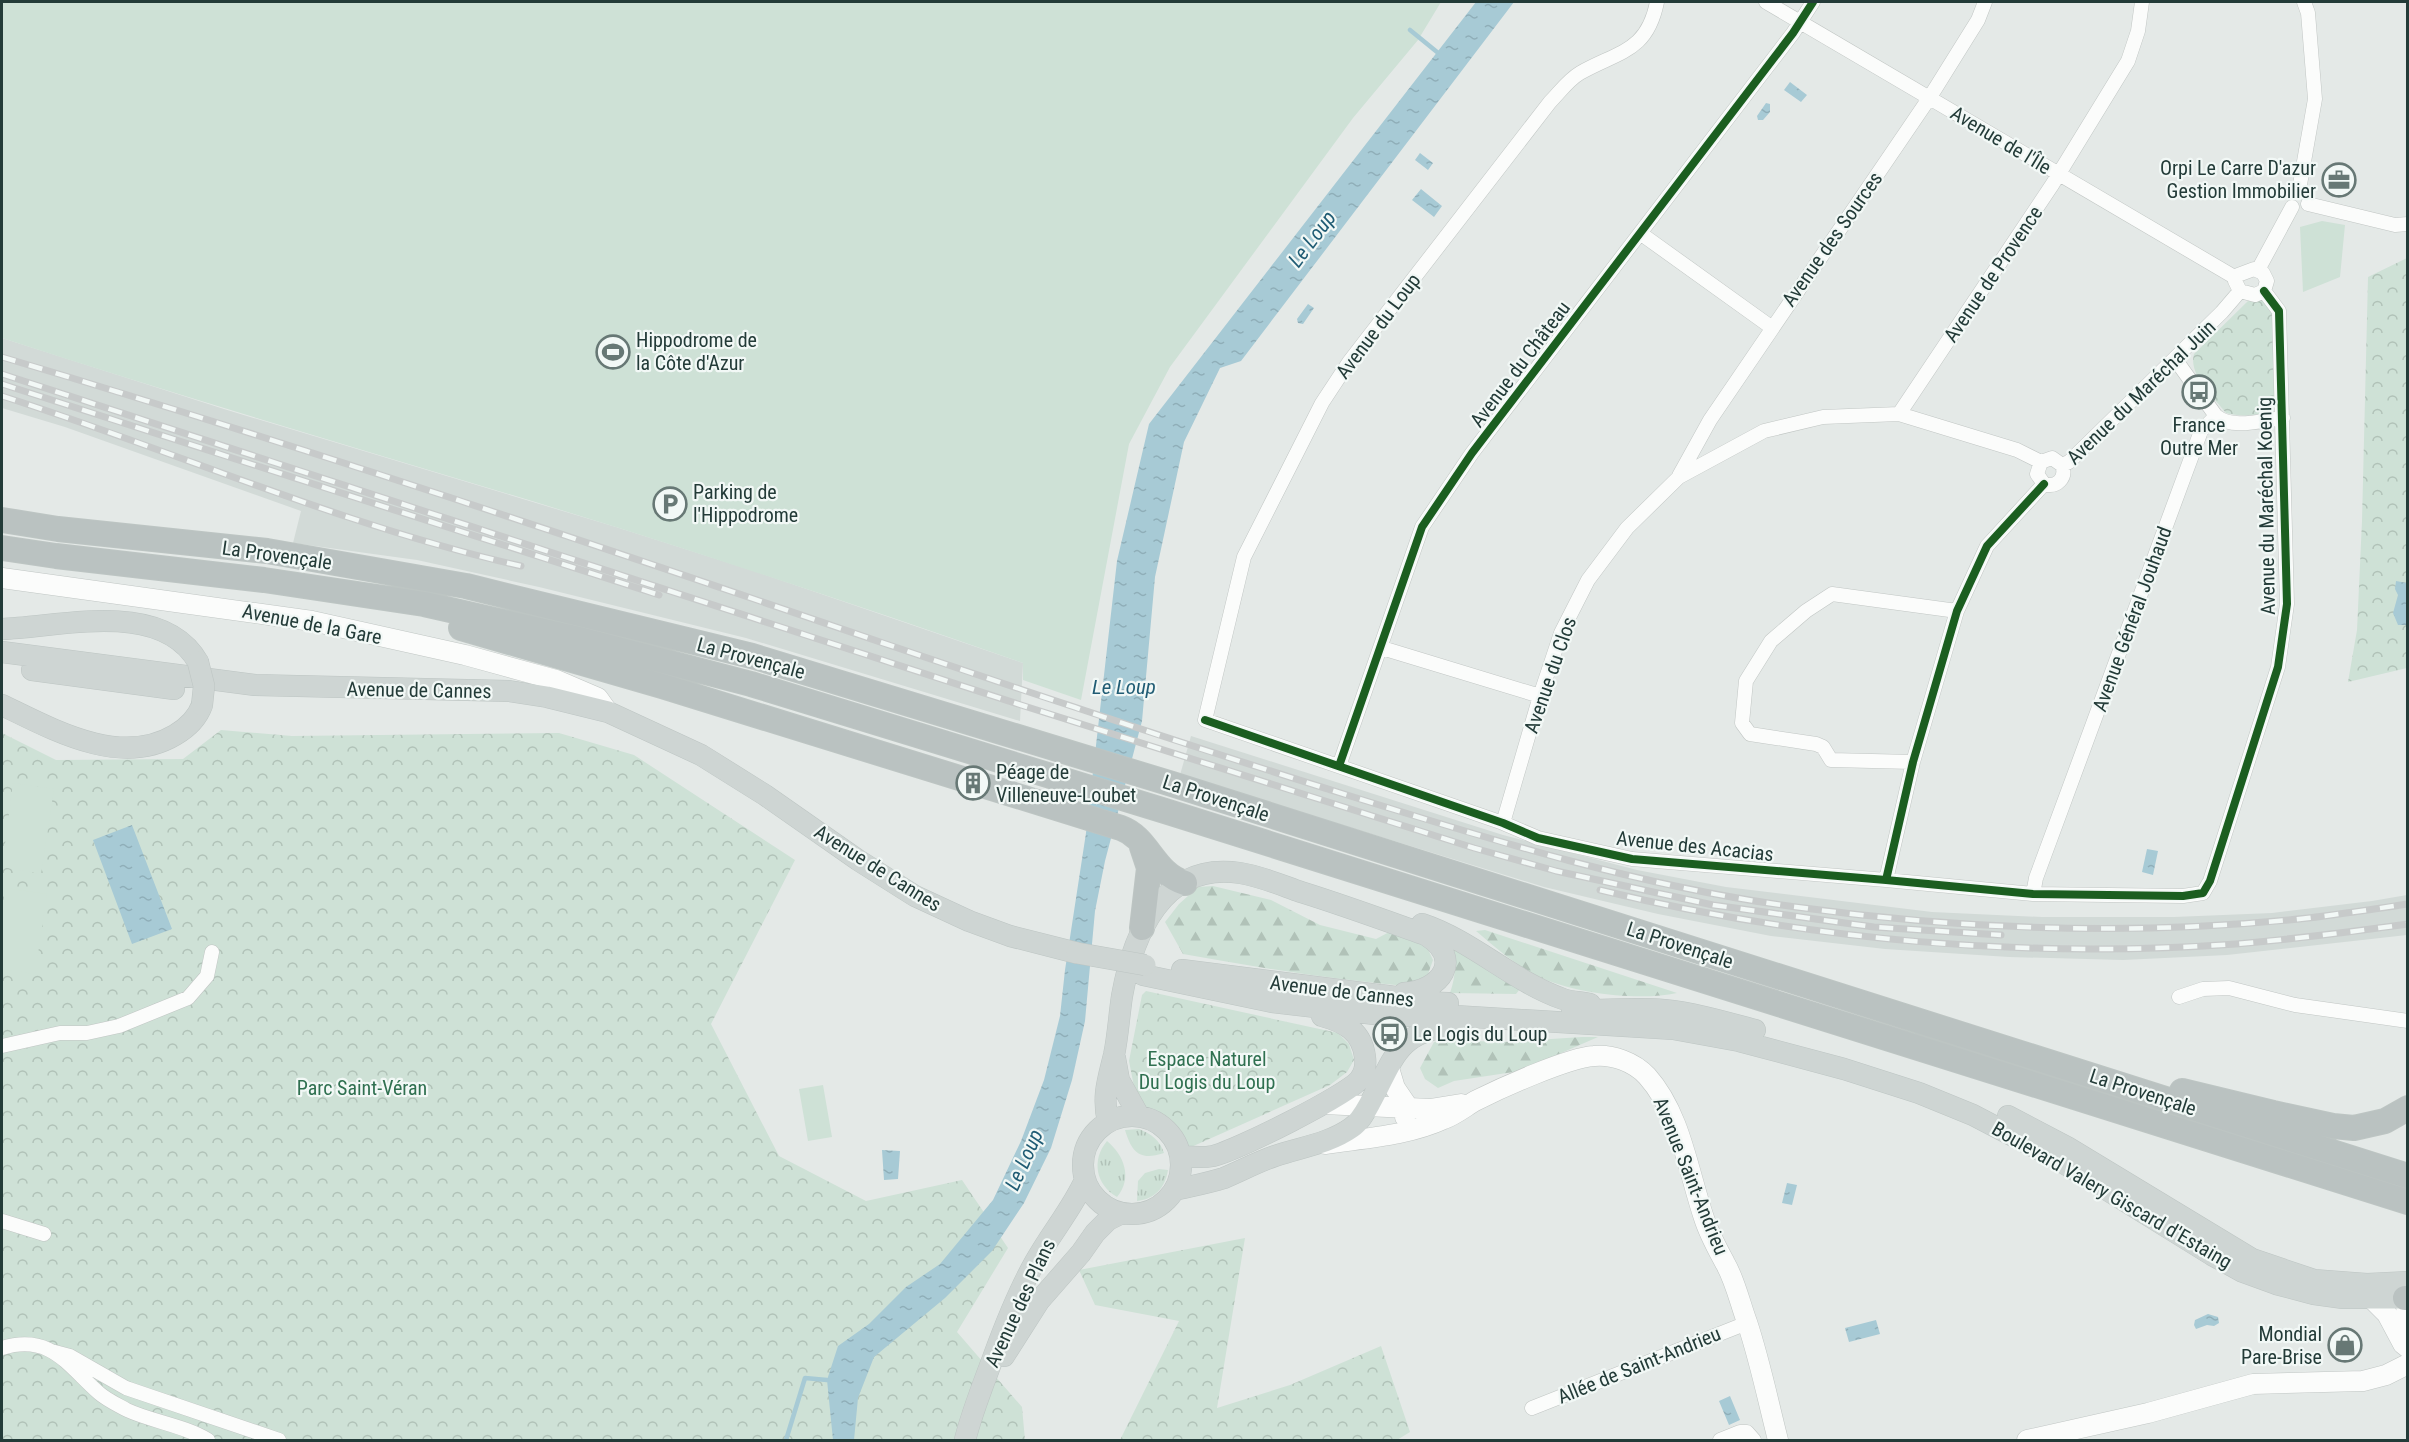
<svg xmlns="http://www.w3.org/2000/svg" width="2409" height="1442" font-family="'Roboto Condensed',sans-serif">
  <style>
    .built { fill: #d2dad7 }
    .grass { fill: url(#grass-tufts) }
    .forest { fill: url(#forest-firs) }
    .park { fill: url(#park-crowns) }
    .pitch { fill: #cee1d6 }
    .water { fill: url(#water-ripples) }
    .lines { fill: none; stroke-linecap: round; stroke-linejoin: round }
    .stream { stroke: #a7cad5; stroke-width: 4.5 }
    .street-casing { stroke: #c1c6c4; stroke-width: 15 }
    .secondary-casing { stroke: #c0c6c4; stroke-width: 21 }
    .primary-casing { stroke: #bdc5c3; stroke-width: 22 }
    .highway-casing { stroke: #bdc5c3; stroke-width: 26 }
    .street { stroke: #fbfcfb; stroke-width: 14 }
    .secondary { stroke: #fbfcfb; stroke-width: 20 }
    .primary { stroke: #ced5d3; stroke-width: 21 }
    .highway { stroke: #bac2c1; stroke-width: 24 }
    .rail-casing { stroke: #c7caca; stroke-width: 7 }
    .rail { stroke: #f2f8f6; stroke-width: 4.5; stroke-dasharray: 14; stroke-linecap: butt }
    .primary-bridge-casing { stroke: #bdc5c3; stroke-width: 22; stroke-linecap: butt }
    .primary-bridge { stroke: #ced5d3; stroke-width: 21 }
    .cycleway-casing { stroke: #f2f8f6; stroke-width: 11 }
    .cycleway { stroke: #1b5e20; stroke-width: 8 }
    .labels { text-anchor: middle; dominant-baseline: central; stroke-width: 4.5; stroke-linejoin: round; paint-order: stroke }
    .street-label { font-size: 20px; fill: #233b38; stroke: #f2f8f6 }
    .poi-label { font-size: 20px; fill: #233b38; stroke: #f2f8f6; text-anchor: start }
    .park-label { font-size: 20px; fill: #2f7050; stroke: #f2f8f6 }
    .water-label { font-size: 21px; font-style: italic; fill: #205c74; stroke: #f2f8f6 }
  </style>
  <defs>
    <pattern id="grass-tufts" width="24" height="20" patternUnits="userSpaceOnUse" patternTransform="scale(1.5)"><rect width="24" height="20" fill="#cee1d6"/><path d="M3 7l-1-3M5 7V3M7 7l1-3M15 17l-1-3M17 17v-4M19 17l1-3" fill="none" stroke="#b1c2b8"/></pattern>
    <pattern id="forest-firs" width="22" height="20" patternUnits="userSpaceOnUse" patternTransform="scale(1.5)"><rect width="22" height="20" fill="#cee1d6"/><path d="M5 1l3.5 6h-7zM16 11l3.5 6h-7z" fill="#b1c2b8"/></pattern>
    <pattern id="park-crowns" width="20" height="18" patternUnits="userSpaceOnUse" patternTransform="scale(1.5)"><rect width="20" height="18" fill="#cee1d6"/><path d="M2 6a3 3 0 1 1 6 0M12 15a3 3 0 1 1 6 0" fill="none" stroke="#b1c2b8"/></pattern>
    <pattern id="water-ripples" width="26" height="14" patternUnits="userSpaceOnUse" patternTransform="scale(1.5)"><rect width="26" height="14" fill="#a7cad5"/><path d="M2 4q2-2 4 0t4 0M15 11q2-2 4 0t4 0" fill="none" stroke="#8faeb8"/></pattern>
  </defs>
  <rect width="100%" height="100%" fill="#e4e9e7"/>
  <path class="built" d="M2,338L224,409L616,527L751,570L1023,663L1020,721L746,638L539,587L417,560L293,543L301,511L65,427L2,408Z
    M1191,736L1503,835L1637,870L1726,887L1932,912L2042,917H2174L2272,913L2372,901L2407,895V935L2227,955L2123,960L2009,957L1885,949L1771,936L1658,914L1544,887L1180,775Z"/>
  <path class="grass" d="M1139,1129C1151,1134 1160,1140 1164,1153C1140,1161 1132,1153 1125,1130Z
    M1107,1141C1124,1155 1133,1178 1117,1197C1096,1185 1091,1160 1107,1141Z
    M1159,1169L1168,1170C1165,1188 1155,1199 1137,1201L1138,1181L1145,1173Z"/>
  <path class="forest" d="M1213,886L1271,900L1320,925L1376,939L1393,930L1425,943L1433,960L1427,977L1415,987C1336,980 1260,968 1183,954L1165,922L1179,904L1198,887Z
    M1485,930L1677,993C1641,1001 1579,994 1544,979C1519,968 1497,949 1476,931Z
    M1449,944L1520,989L1516,994L1450,993C1456,975 1457,962 1449,944Z
    M1582,1037H1598L1520,1071L1454,1081L1438,1088L1425,1079L1420,1068L1434,1042L1446,1040L1504,1042Z"/>
  <path class="park" d="M2407,258V668L2348,682L2357,630L2362,521L2368,277Z
    M2256,298L2264,299L2274,309L2276,402C2268,418 2242,417 2226,413C2214,397 2188,375 2194,354L2248,301Z
    M221,730L292,736L559,733L634,755L795,860L711,1024L779,1156L866,1201L962,1180L1008,1248L957,1332L1022,1407L1025,1440H2V733L56,760L183,759Z
    M1146,991L1338,1033L1349,1044L1354,1060L1347,1072L1330,1085L1189,1148C1174,1119 1161,1123 1138,1107L1129,1061L1142,995Z
    M1245,1238L1217,1408L1290,1385L1381,1346L1410,1432L1397,1440H1120L1179,1321L1095,1305L1079,1270Z"/>
  <path class="pitch" d="M2,2H1441L1418,40L1353,118L1170,367L1129,444L1081,700L1023,680V663C889,616 754,571 619,528C414,464 206,405 2,338Z
    M2322,221L2345,225L2340,277L2303,292L2300,227Z
    M13,783L54,789L41,874L2,867Z
    M5,888L47,894L35,974L2,969V913Z
    M823,1085L832,1137L808,1141L799,1089Z"/>
  <path class="water" d="M1476,2H1514L1241,361L1220,368L1184,442L1155,577L1142,721L1105,861L1095,911L1085,1021L1072,1080L1051,1148L1024,1203L992,1251L945,1298L874,1357L858,1398L854,1440H833L827,1380L838,1346L869,1324L906,1287L940,1264L993,1200L1021,1141L1044,1080L1060,1016L1065,970L1086,833L1117,561L1149,424Z
    M1790,82L1807,95L1801,102L1784,90Z
    M1766,103L1770,104V112L1763,120H1758L1757,116Z
    M1420,153L1433,163L1428,170L1415,160Z
    M1421,189L1442,206L1434,217L1412,200Z
    M1308,304L1314,308L1303,324L1298,323L1297,319Z
    M2396,581L2407,583V625H2398L2393,613L2398,595L2395,589Z
    M132,825L172,929L132,944L93,840Z
    M2147,849L2158,851L2153,875L2142,872Z
    M882,1150L900,1151L898,1179L884,1180Z
    M1787,1183L1797,1185L1792,1205L1782,1203Z
    M2208,1314L2218,1317L2219,1323L2214,1326L2207,1325L2196,1329L2194,1325L2195,1320Z
    M1876,1320L1880,1334L1849,1342L1845,1328Z
    M1730,1396L1740,1420L1729,1425L1719,1401Z"/>
  <g class="lines">
    <path class="stream" d="M1410,30L1437,52
      M786,1440L805,1378L827,1380"/>
    <g class="street-casing">
      <path id="street" d="M1657,2C1647,52 1619,51 1580,73C1568,80 1559,93 1550,102L1349,362L1322,403L1244,557L1205,720L1503,823L1538,838L1632,859L1886,880L2033,894L2183,896L2203,893L2210,881L2278,667L2287,604L2279,311L2264,291
        M1766,2L2236,278
        M2299,190L2315,99L2308,13L2304,2
        M2308,204L2395,225L2408,224
        M1640,233L1771,327
        M2254,269L2263,273L2267,281L2264,291L2255,295L2240,291L2235,281L2238,275Z
        M2258,270L2292,207
        M2175,359L2216,416C2233,430 2262,420 2283,418
        M1899,414L2052,185L2128,61L2138,31L2142,2
        M2062,465L2069,462L2222,312L2240,291
        M1679,476L1710,420L1930,97L1978,20L1985,2
        M2044,484L2037,474L2041,462L2052,458L2062,465
        M2044,484C2057,488 2067,478 2062,465
        M1382,648L1540,696
        M1913,762L1831,760L1823,747L1816,744L1750,734L1742,723L1746,681L1771,641L1806,611L1832,594L1957,611
        M1339,766L1422,527L1472,453L1793,33L1813,2
        M1503,823L1540,696L1561,633L1588,580L1627,528L1679,477L1764,431L1823,417L1899,414L2017,450L2041,462
        M1886,880L1913,762L1957,611L1987,546L2044,484
        M2033,894L2036,878L2201,431L2216,416
        M2179,997L2203,989L2229,988L2295,1005L2408,1021
        M2,1046L60,1033H87L119,1026L188,998L207,976L212,952
        M2,1221L44,1234
        M2,1348C51,1333 68,1366 99,1393C107,1400 118,1405 127,1410C153,1422 183,1425 208,1440
        M51,1351L70,1356L126,1388L279,1440
        M1532,1408L1747,1323
        M1720,1440L1740,1432H1747L1754,1440"/>
    </g>
    <g class="secondary-casing">
      <path id="secondary" d="M2,578L312,621L465,655L556,680L598,698L608,712
        M1389,1068L1395,1088L1408,1107L1405,1117
        M1324,1104L1430,1109L1461,1104
        M1325,1144C1365,1138 1407,1136 1444,1119C1455,1115 1465,1107 1475,1101C1501,1088 1567,1058 1594,1056C1612,1054 1634,1062 1647,1076C1681,1114 1688,1171 1704,1218C1709,1234 1717,1248 1725,1263C1735,1280 1740,1303 1747,1322C1760,1361 1768,1401 1778,1440
        M2371,1298L2387,1314L2403,1344L2408,1348
        M2405,1298L2408,1322
        M2027,1440L2148,1413L2253,1384L2363,1381L2386,1375L2408,1364"/>
    </g>
    <g class="primary-casing">
      <path id="primary" d="M2,629C61,627 162,599 198,662
        M2,652L255,685L509,691L547,697L608,712L701,755L765,795L858,860L915,896L969,921L1010,936L1077,953
        M32,670L174,689
        M2,705C52,729 120,768 175,735C187,728 197,719 202,705
        M1422,924C1473,941 1512,981 1563,999C1571,1002 1581,1002 1590,1004
        M1182,970C1248,978 1313,987 1379,995C1403,997 1425,1002 1448,1003
        M1143,975L1272,1002L1391,1016H1456L1673,1029L1739,1041L1844,1069L1919,1093L1973,1115L2057,1159L2212,1255L2243,1272L2276,1284L2314,1294L2343,1298H2408
        M1572,1010C1603,1011 1634,1007 1664,1010C1695,1013 1725,1022 1755,1030
        M1115,1058L1119,1080L1139,1116
        M1083 1165a49 49 0 1 1 98 0a49 49 0 1 1-98 0Z
        M2008,1116L2067,1147L2252,1259L2314,1280L2367,1284L2408,1282
        M1108,1122C1102,1096 1108,1080 1114,1055C1118,1036 1119,1016 1122,996C1133,935 1162,861 1240,873C1260,876 1281,885 1301,892C1343,905 1384,920 1426,935C1464,959 1441,991 1404,993
        M1181,1156C1191,1157 1203,1158 1213,1156C1235,1151 1348,1095 1360,1079C1365,1072 1366,1064 1365,1057C1362,1031 1344,1022 1322,1016
        M1175,1190C1192,1186 1208,1183 1224,1178C1241,1171 1257,1162 1275,1156C1301,1147 1328,1144 1351,1128C1360,1122 1365,1112 1370,1103C1393,1061 1397,1031 1450,1027
        M1004,1356L1039,1301L1081,1253L1095,1233L1108,1220L1122,1213
        M965,1440C972,1412 983,1385 993,1358C1005,1325 1018,1292 1035,1262C1051,1233 1072,1209 1085,1180"/>
    </g>
    <g class="highway-casing">
      <path id="highway" d="M2,520L58,529L267,551L466,586L752,656L1172,784L2408,1176
        M2,548L56,556L264,580L424,604L583,640L751,684L1165,811L2408,1202
        M461,628L662,686L1121,828C1149,838 1153,873 1185,883
        M1142,928L1149,868L1142,847
        M2182,1091L2273,1113L2333,1126L2354,1128L2385,1121L2408,1108
        M2405,1298H2408"/>
    </g>
    <use href="#street" class="street"/>
    <use href="#secondary" class="secondary"/>
    <use href="#primary" class="primary"/>
    <use href="#highway" class="highway"/>
    <g class="rail-casing">
      <path id="rail" d="M2,357C298,445 591,543 883,643C1037,695 1192,747 1347,795C1495,841 1643,887 1796,907C1966,930 2138,936 2308,918C2341,914 2374,909 2408,904
        M2,374L1021,705L1474,848L1556,871L1713,905L1874,927L2001,935
        M2,384L659,595
        M2,396C175,451 343,526 521,566
        M1600,890C1807,940 2024,959 2236,944C2294,939 2350,932 2408,924"/>
    </g>
    <use href="#rail" class="rail"/>
    <g class="primary-bridge-casing">
      <path id="primary-bridge" d="M198,662L204,686L202,705
        M1077,953L1145,965"/>
    </g>
    <use href="#primary-bridge" class="primary-bridge"/>
    <g class="cycleway-casing">
      <path id="cycleway" d="M1205,720L1503,823L1538,838L1632,859L1886,880L2033,894L2183,896L2203,893L2210,881L2278,667L2287,604L2279,311L2264,291
        M1339,766L1422,527L1472,453L1793,33L1813,2
        M1886,880L1913,762L1957,611L1987,546L2044,484"/>
    </g>
    <use href="#cycleway" class="cycleway"/>
  </g>
  <defs>
    <g id="office-ring" transform="scale(1.725)"><circle r="9.5" fill="#f2f8f6" stroke="#677875" stroke-width="1.5"/><path d="M-6-3h4V-5.5h4V-3h4V5H-6ZM-1-4.5V-3h2v-1.5ZM-6 0V1H6V0Z" fill="#677875"/></g>
    <g id="stadium-ring" transform="scale(1.725)"><circle r="9.5" fill="#f2f8f6" stroke="#677875" stroke-width="1.5"/><path d="M0-5a6.5 5 0 1 0 0 10a6.5 5 0 1 0 0-10ZM-3.5-1.8h7v3.6h-7Z" fill="#677875"/></g>
    <g id="bus-ring" transform="scale(1.725)"><circle r="9.5" fill="#f2f8f6" stroke="#677875" stroke-width="1.5"/><path d="M-5-6H5V4H4V6H2V4H-2V6H-4V4H-5ZM-3.5-4V0h7V-4ZM-3.5 1.2v1.5H-2V1.2ZM2 1.2v1.5H3.5V1.2Z" fill="#677875"/></g>
    <g id="parking-ring" transform="scale(1.725)"><circle r="9.5" fill="#f2f8f6" stroke="#677875" stroke-width="1.5"/><path d="M-3.5-5.5H1a3.5 3.5 0 0 1 0 7H-1V5.5H-3.5ZM-1-3.4V-.6H.8a1.4 1.4 0 0 0 0-2.8Z" fill="#677875"/></g>
    <g id="building-ring" transform="scale(1.725)"><circle r="9.5" fill="#f2f8f6" stroke="#677875" stroke-width="1.5"/><path d="M-4-6H4V6H1V3H-1V6H-4ZM-2.5-4.3h1.7v1.8h-1.7ZM.8-4.3h1.7v1.8H.8ZM-2.5-1h1.7V.8h-1.7ZM.8-1h1.7V.8H.8Z" fill="#677875"/></g>
    <g id="shop-ring" transform="scale(1.725)"><circle r="9.5" fill="#f2f8f6" stroke="#677875" stroke-width="1.5"/><path d="M-5-2.5h2.3a2.7 3.5 0 0 1 5.4 0H5L5.5 6h-11ZM-1.5-2.5h3a1.5 2.3 0 0 0-3 0Z" fill="#677875"/></g>
  </defs>
  <g fill-rule="evenodd">
    <use href="#office-ring" x="2339" y="180"/>
    <use href="#stadium-ring" x="613" y="352"/>
    <use href="#bus-ring" x="2199" y="392"/>
    <use href="#parking-ring" x="670" y="504"/>
    <use href="#building-ring" x="973" y="783"/>
    <use href="#bus-ring" x="1390" y="1034"/>
    <use href="#shop-ring" x="2345" y="1345"/>
  </g>
  <g class="labels">
    <g class="street-label">
      <text transform="translate(2001 140) rotate(31)">Avenue de l'Île</text>
      <text transform="translate(1832 239) rotate(-55)">Avenue des Sources</text>
      <text transform="translate(1993 274) rotate(-56)">Avenue de Provence</text>
      <text transform="translate(1378 326) rotate(-53)">Avenue du Loup</text>
      <text transform="translate(1520 364) rotate(-53)">Avenue du Château</text>
      <text transform="translate(2141 392) rotate(-44)">Avenue du Maréchal Juin</text>
      <text transform="translate(2266 506) rotate(-91)">Avenue du Maréchal Koenig</text>
      <text transform="translate(277 555) rotate(8)">La Provençale</text>
      <text transform="translate(2132 619) rotate(-70)">Avenue Général Jouhaud</text>
      <text transform="translate(312 624) rotate(11)">Avenue de la Gare</text>
      <text transform="translate(751 658) rotate(15)">La Provençale</text>
      <text transform="translate(1550 675) rotate(-71)">Avenue du Clos</text>
      <text transform="translate(419 690) rotate(1)">Avenue de Cannes</text>
      <text transform="translate(1216 798) rotate(18)">La Provençale</text>
      <text transform="translate(1695 846) rotate(6)">Avenue des Acacias</text>
      <text transform="translate(878 868) rotate(32)">Avenue de Cannes</text>
      <text transform="translate(1680 945) rotate(18)">La Provençale</text>
      <text transform="translate(1342 991) rotate(7)">Avenue de Cannes</text>
      <text transform="translate(2143 1092) rotate(18)">La Provençale</text>
      <text transform="translate(1691 1176) rotate(68)">Avenue Saint-Andrieu</text>
      <text transform="translate(2112 1195) rotate(30)">Boulevard Valery Giscard d'Estaing</text>
      <text transform="translate(1020 1303) rotate(-65)">Avenue des Plans</text>
      <text transform="translate(1639 1365) rotate(-22)">Allée de Saint-Andrieu</text>
    </g>
    <g class="poi-label">
      <text x="2316" y="168" text-anchor="end">Orpi Le Carre D'azur<tspan x="2316" dy="23">Gestion Immobilier</tspan></text>
      <text x="636" y="340">Hippodrome de<tspan x="636" dy="23">la Côte d'Azur</tspan></text>
      <text x="2199" y="425" text-anchor="middle">France<tspan x="2199" dy="23">Outre Mer</tspan></text>
      <text x="693" y="492">Parking de<tspan x="693" dy="23">l'Hippodrome</tspan></text>
      <text x="996" y="772">Péage de<tspan x="996" dy="23">Villeneuve-Loubet</tspan></text>
      <text x="1413" y="1034">Le Logis du Loup</text>
      <text x="2322" y="1334" text-anchor="end">Mondial<tspan x="2322" dy="23">Pare-Brise</tspan></text>
    </g>
    <g class="park-label">
      <text x="1207" y="1059">Espace Naturel<tspan x="1207" dy="23">Du Logis du Loup</tspan></text>
      <text x="362" y="1088">Parc Saint-Véran</text>
    </g>
    <g class="water-label">
      <text transform="translate(1312 239) rotate(-53)">Le Loup</text>
      <text x="1124" y="687">Le Loup</text>
      <text transform="translate(1024 1160) rotate(-66)">Le Loup</text>
    </g>
  </g>
  <rect width="2409" height="1442" fill="none" stroke="#233b38" stroke-width="6"/>
</svg>
